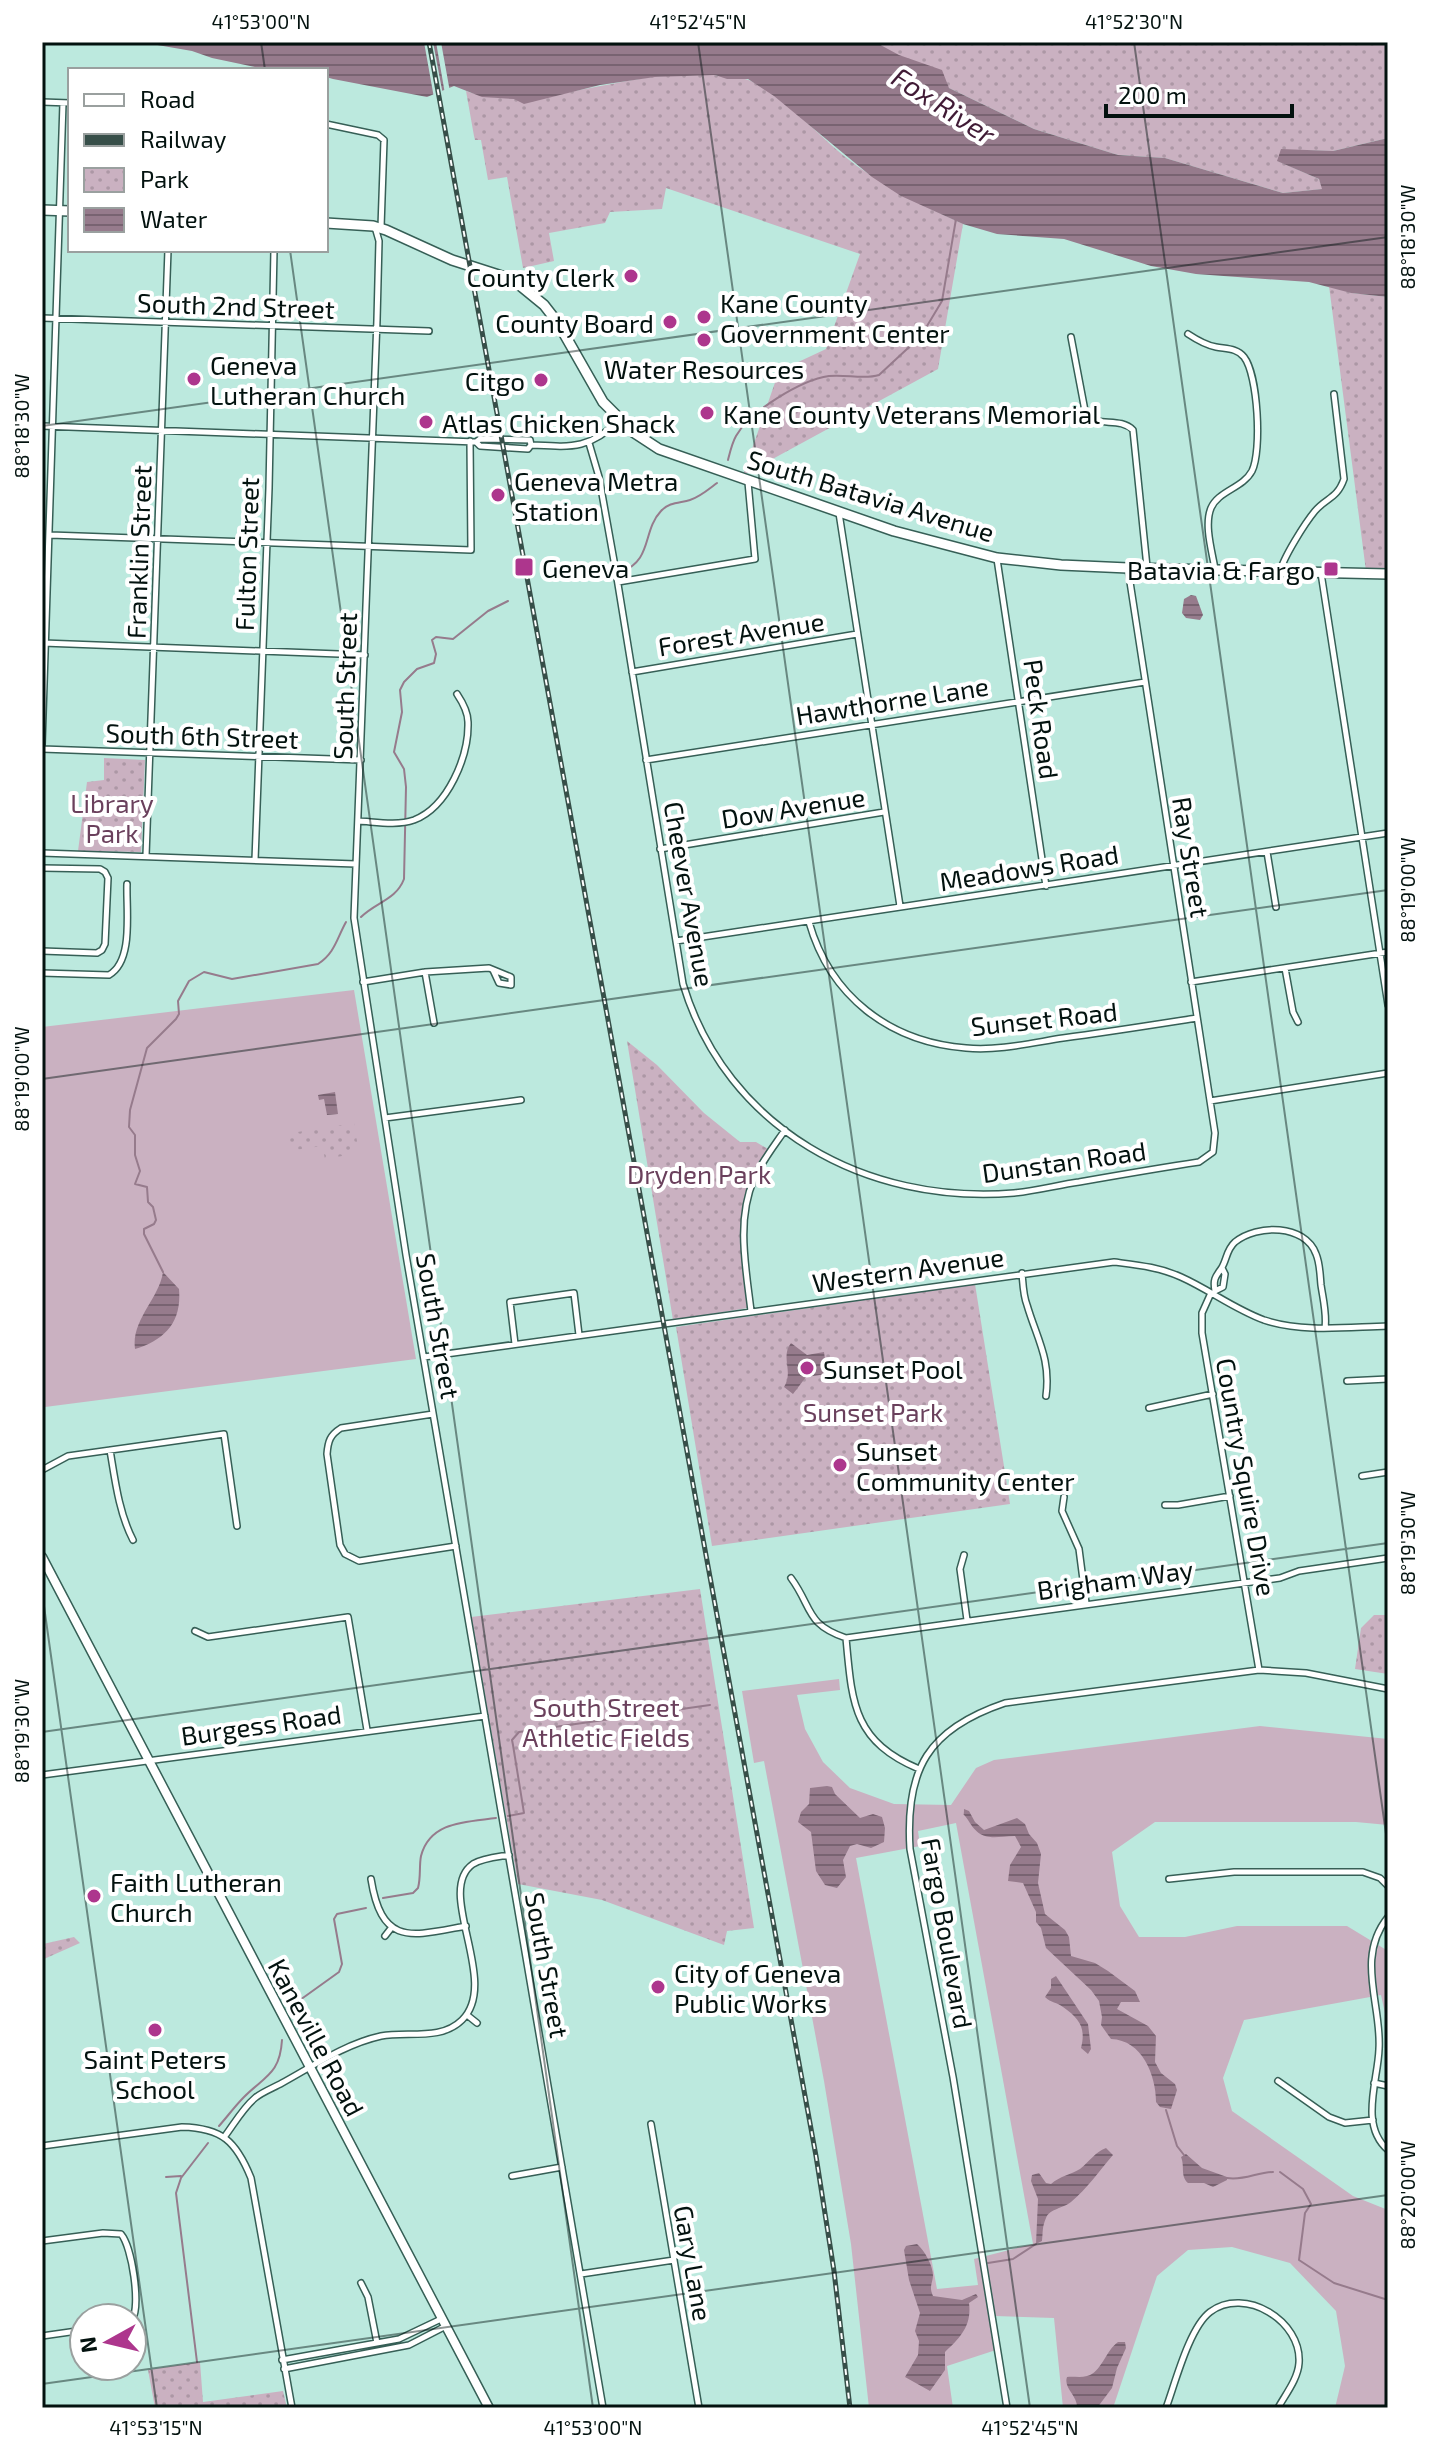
<svg xmlns="http://www.w3.org/2000/svg" width="1430" height="2450" font-family="'Exo 2',sans-serif">
  <style>
    .green { fill: #cab1c1; fill-rule: evenodd }
    .park { fill: url(#park-dots) }
    .water { fill: url(#water-rules) }
    .pier { fill: #bce9de }
    .lines { fill: none; stroke-linecap: round; stroke-linejoin: round }
    .stream { stroke: #967b8c; stroke-width: 2 }
    .street-casing { stroke: #365f56; stroke-width: 8 }
    .secondary-casing { stroke: #365f56; stroke-width: 11 }
    .primary-casing { stroke: #365f56; stroke-width: 12 }
    .street { stroke: #fff; stroke-width: 5 }
    .secondary { stroke: #fff; stroke-width: 8 }
    .primary { stroke: #fff; stroke-width: 9 }
    .rail-casing { stroke: #374f49; stroke-width: 5 }
    .rail { stroke: #fff; stroke-width: 2; stroke-dasharray: 6; stroke-linecap: butt }
    .ticks { fill: none; stroke: #03120f; stroke-width: 2; stroke-opacity: 0.45 }
    .poi-dot { fill: #ad368d; stroke: #fff; stroke-width: 3 }
    .labels { text-anchor: middle; dominant-baseline: central; stroke-width: 8; stroke-linejoin: round; paint-order: stroke }
    .poi-label { font-size: 26px; fill: #03120f; stroke: #fff; text-anchor: start }
    .street-label { font-size: 26px; fill: #03120f; stroke: #fff }
    .park-label { font-size: 26px; fill: #6a405c; stroke: #fff }
    .water-label { font-size: 28px; font-style: italic; fill: #401a35; stroke: #fff }
    .neatline { fill: none; stroke: #03120f; stroke-width: 3 }
    .ticks-label { font-size: 20px; text-anchor: middle; fill: #03120f }
  </style>
  <defs>
    <pattern id="park-dots" width="8" height="8" patternUnits="userSpaceOnUse" patternTransform="scale(2)"><rect width="8" height="8" fill="#cab1c1"/><path d="M2 2h.1M6 6h.1" fill="none" stroke="#ac97a5" stroke-width="1.8" stroke-linecap="round"/></pattern>
    <pattern id="water-rules" width="6" height="5" patternUnits="userSpaceOnUse" patternTransform="scale(2)"><rect width="6" height="5" fill="#967b8c"/><path d="M0 2.5h6" fill="none" stroke="#786371"/></pattern>
  </defs>
  <rect width="100%" height="100%" fill="#bce9de"/>
  <path class="green" d="M354,990L416,1359L45,1407L42,1385V1027Z
    M839,1679L840,1690L797,1695L805,1729L823,1762L850,1788L894,1804L951,1805L976,1768L994,1760L1260,1726L1388,1739V1825L1356,1822H1155L1112,1852L1120,1906L1139,1937H1185L1237,1926H1347L1388,1951V2027L1381,1995L1244,2020L1223,2078L1232,2111L1353,2196L1388,2210V2408H1335L1345,2366L1336,2311L1290,2263L1232,2247L1188,2250L1157,2276L1113,2408H1063L1054,2318L995,2316L999,2349L947,2366L953,2408H869L851,2244L824,2081L764,1761L754,1763L742,1691ZM956,1823L1033,2244L974,2259L978,2285L937,2289L856,1858L920,1846L918,1831Z"/>
  <path class="park" d="M875,42H1388V138L1333,151L1282,150L1278,161L1319,179L1323,189L1283,193L1165,158L1118,155L1034,129L949,88Z
    M715,75C726,78 741,76 751,81C786,99 814,131 844,156C880,185 920,204 963,224L938,369L743,475L779,371L826,349L860,254L666,188L662,209L610,212L605,223L549,233L554,261L523,268L507,177L488,180L481,140H475L474,136L466,91C518,110 597,84 652,77C673,75 694,75 715,75Z
    M1329,286L1352,293L1388,297V570L1366,571Z
    M104,758L145,760L141,852L78,851L87,782L104,780Z
    M627,1041L657,1065L704,1113L740,1142H756L768,1149C762,1159 752,1170 749,1182C735,1223 744,1266 748,1308L673,1320Z
    M354,1123L359,1153L325,1159L322,1146L288,1151L285,1134Z
    M975,1284L1010,1504L712,1546L676,1327Z
    M700,1589L754,1928L727,1931L724,1945L602,1900L518,1884L471,1617Z
    M1374,1615H1388V1674L1355,1669L1361,1628Z
    M74,1937L80,1943L44,1959L43,1944Z
    M200,2362L203,2402L283,2391L287,2408H155L148,2370Z"/>
  <path class="water" d="M140,42H875L899,55L942,70L949,88L1034,129L1118,155L1165,158L1283,193L1322,189L1319,179L1277,161L1281,149L1333,151L1388,138V297L1351,293L1309,282L1196,274L1151,266L1064,239L997,234L963,224L901,196L872,177L774,96L748,79H727L715,75L655,77L600,85L524,104L514,99L482,97L454,86L427,97L333,79L326,77V70L260,68L212,58L192,51Z
    M1191,595L1196,596L1203,615L1200,620L1186,618L1182,613L1184,599Z
    M335,1092L338,1114L327,1115L324,1099L319,1100L318,1095Z
    M163,1272L179,1289C182,1323 164,1340 135,1349C131,1320 159,1299 163,1272Z
    M791,1343L807,1355L824,1352L827,1374L806,1377L793,1394L784,1387C794,1371 780,1358 791,1343Z
    M827,1786L832,1787L835,1794L860,1818L873,1814L882,1817L885,1828L884,1842L871,1848L857,1844L850,1846L843,1860L846,1877L837,1888L825,1885L816,1871L811,1832L798,1822L801,1812L809,1804L810,1788Z
    M964,1809L969,1811L975,1822L984,1830L1017,1818L1025,1824L1029,1834L1037,1843L1041,1854L1038,1883L1045,1914L1065,1930L1069,1937L1071,1956L1095,1963L1108,1971L1135,1991L1140,2002H1121L1117,2009L1148,2026L1156,2036L1155,2062L1161,2073L1175,2084L1177,2090L1171,2109L1160,2107L1156,2102C1156,2075 1142,2040 1111,2039L1101,2025L1102,2017L1099,2001L1091,1990L1046,1948L1041,1928L1036,1922V1912L1023,1883L1008,1881L1010,1865L1021,1847L1015,1836C991,1837 981,1842 968,1820C962,1811 964,1819 964,1809Z
    M1056,1976L1088,2024L1091,2049L1088,2054L1081,2048C1086,2028 1080,2019 1063,2007C1057,2002 1051,2003 1045,1997L1051,1988V1979Z
    M1106,2148L1113,2155C1100,2170 1087,2189 1071,2202C1064,2208 1049,2209 1046,2218C1042,2227 1043,2232 1042,2241L1036,2244L1038,2199L1031,2181L1032,2175L1039,2173L1046,2183L1051,2184C1060,2176 1070,2175 1080,2169C1089,2162 1095,2152 1106,2148Z
    M1186,2154L1202,2168L1227,2177V2180L1213,2187L1204,2183H1188C1180,2176 1185,2166 1181,2157Z
    M917,2244C925,2251 933,2266 933,2276C932,2285 929,2287 933,2296L962,2300L976,2294L978,2297L969,2303C972,2326 960,2338 945,2352V2370L930,2391L905,2377L918,2355L919,2341L915,2331L920,2313L909,2280L904,2250L906,2246Z
    M1118,2342H1125L1126,2348L1117,2368L1112,2388L1097,2408H1077C1078,2396 1063,2388 1067,2377C1073,2376 1080,2378 1087,2376C1101,2373 1106,2350 1118,2342Z"/>
  <path class="pier" d="M424,42H433L443,95L434,98Z
    M436,42H441L450,92L445,94Z"/>
  <g class="lines">
    <path class="stream" d="M728,460C730,452 732,443 736,436C750,411 801,380 829,376C846,374 864,380 879,375L921,336L942,301L956,219
      M621,572C653,560 642,531 661,511C669,502 680,503 690,500C700,497 709,489 717,483
      M361,917C376,902 396,900 404,879L406,787L404,769L394,752L402,712L400,690L404,682L417,669L434,663L436,654L432,640L436,637L453,639L488,611L508,601
      M163,1272L144,1234V1229L154,1224L156,1220L153,1207L148,1202L147,1187L135,1184L140,1171L135,1155V1135L129,1127L130,1110L147,1048L176,1019L179,1014L178,1001L189,981L204,972L232,979L318,964C335,953 337,938 346,922
      M508,1816L524,1813L513,1745L512,1740L519,1732L710,1705
      M383,1898L413,1893L418,1888C421,1877 419,1866 421,1856C430,1821 467,1822 496,1818
      M293,2005L339,1972L342,1964L334,1919L337,1914L366,1908
      M1166,2110L1177,2146L1184,2155
      M219,2126C227,2117 235,2106 244,2097C265,2076 280,2074 282,2040
      M1280,2172L1303,2189L1311,2204L1305,2213L1299,2260L1334,2283L1388,2300
      M166,2177L181,2176
      M1227,2178C1244,2181 1257,2172 1273,2172
      M988,2263L1013,2259L1036,2244
      M197,2362L176,2193L181,2178L208,2143"/>
    <g class="street-casing">
      <path id="street" d="M42,102L70,103
        M326,124L378,135L384,140L381,227
        M375,227L379,241L377,320L354,918L406,1255L603,2408
        M42,318L429,331
        M1188,334C1197,340 1205,345 1216,347C1226,349 1237,348 1244,357C1258,375 1262,451 1252,471C1243,488 1218,491 1211,508C1204,525 1212,551 1215,569
        M1071,337L1086,416C1100,427 1120,417 1133,430L1147,567
        M42,426L476,442L480,439L530,440L531,445
        M476,442L480,446L528,449L531,445C570,447 590,450 619,420
        M589,443L599,477L616,572L683,984C727,1129 866,1205 1014,1193C1035,1191 1058,1185 1079,1182C1119,1175 1159,1168 1199,1162L1213,1152L1215,1133L1128,569
        M839,513L900,906
        M50,535L471,550L470,441
        M997,559L1046,886
        M1280,572C1283,558 1305,523 1315,511C1327,497 1337,499 1344,479L1334,394
        M1321,573L1388,1005
        M618,582L755,559L748,482
        M43,643L365,655
        M632,672L857,634
        M42,745L63,103
        M42,749L361,760
        M646,760L1145,682
        M359,821C376,822 397,826 414,820C448,807 469,756 468,722C468,712 463,703 457,694
        M660,849L884,812
        M1267,852L1276,907
        M42,853L356,864
        M146,856L168,250
        M255,860L269,488L274,250
        M42,868L100,869L105,872L108,878L105,944L102,950L97,953L42,951
        M809,922C830,996 889,1042 966,1048C998,1051 1031,1043 1063,1038C1108,1032 1152,1025 1197,1018
        M676,941L1388,833
        M1285,968L1293,1012L1298,1022
        M425,972L434,1023
        M42,973L109,975C134,961 126,910 127,884
        M363,982L425,972L489,968L511,977V985L499,983L493,970
        M1191,982L1388,952
        M1210,1101L1388,1073
        M385,1118L521,1100
        M1222,1268L1225,1274L1223,1287L1215,1291C1213,1280 1215,1277 1221,1269C1227,1260 1226,1250 1235,1242C1257,1224 1305,1224 1316,1254C1320,1263 1320,1275 1321,1285C1323,1299 1327,1314 1325,1328
        M1022,1273C1023,1283 1023,1295 1027,1305C1037,1339 1051,1359 1046,1396
        M1211,1293L1202,1313V1333L1259,1670
        M751,1311C746,1268 736,1220 754,1179C762,1161 774,1146 785,1130
        M515,1344L510,1302L574,1293L579,1335
        M424,1357L1114,1262C1137,1265 1159,1267 1181,1277C1210,1290 1234,1309 1264,1320C1304,1333 1347,1327 1388,1326
        M1347,1381L1388,1379
        M1149,1408L1213,1394
        M433,1414L341,1428C330,1435 328,1441 327,1454L340,1545L345,1554L359,1561L456,1546
        M110,1450C115,1480 119,1513 133,1540
        M42,1470L68,1456L224,1434L237,1526
        M1362,1476L1388,1472
        M1064,1497L1062,1511L1079,1549L1086,1603
        M1165,1505H1178L1230,1496
        M964,1555L960,1569L967,1620
        M791,1578C813,1608 805,1624 846,1638L1280,1578L1299,1571L1388,1558
        M195,1631L208,1637L348,1617L367,1730
        M846,1638C852,1703 853,1741 919,1769
        M42,1775L485,1716
        M371,1879C382,1947 411,1936 466,1926
        M1169,1879L1234,1872H1363L1380,1878L1388,1886
        M1388,1917C1355,1958 1382,2005 1379,2049C1378,2081 1359,2125 1388,2150
        M385,1936L392,1927
        M467,2015L477,2023
        M1278,2081L1329,2117L1345,2123L1373,2120
        M1374,2083L1388,2086
        M651,2124L699,2408
        M225,2136C234,2124 243,2108 255,2098C262,2092 273,2088 282,2083C313,2066 345,2044 381,2036C407,2031 441,2041 462,2020C501,1982 434,1891 473,1864C483,1858 497,1857 509,1855
        M42,2146L182,2127C222,2128 236,2141 251,2178L292,2408
        M512,2176L562,2167
        M42,2241L103,2233L121,2234C132,2247 141,2306 132,2320
        M581,2274L674,2260
        M361,2283L368,2297L377,2343
        M42,2336L84,2330
        M282,2360L399,2339L441,2319
        M284,2369L409,2345L446,2326
        M1007,2408L953,2077L910,1849C905,1769 928,1729 1005,1703L1259,1670L1306,1673L1388,1689
        M1166,2408C1175,2384 1189,2328 1210,2312C1245,2286 1302,2321 1299,2363C1298,2379 1285,2395 1278,2408"/>
    </g>
    <g class="secondary-casing">
      <path id="secondary" d="M42,1557L489,2408"/>
    </g>
    <g class="primary-casing">
      <path id="primary" d="M42,210L70,211
        M326,223L373,226L386,230L452,260L508,278L522,287L544,305L558,323L603,402L633,432L659,449L894,531L997,558L1061,565L1128,568L1388,574"/>
    </g>
    <use href="#street" class="street"/>
    <use href="#secondary" class="secondary"/>
    <use href="#primary" class="primary"/>
    <g class="rail-casing">
      <path id="rail" d="M429,42L816,2156L834,2271L850,2408"/>
    </g>
    <use href="#rail" class="rail"/>
  </g>
  <path class="ticks" d="M261,42L265,70M698,42L1030,2408M1134,42L1388,1848M290,250L593,2408M42,426L1388,237M42,1079L1388,890M42,1592L157,2408M42,1732L1388,1543M42,2384L1388,2195"/>
  <g class="poi-dot">
    <circle cx="631" cy="276" r="8"/>
    <circle cx="704" cy="317" r="8"/>
    <circle cx="670" cy="322" r="8"/>
    <circle cx="704" cy="340" r="8"/>
    <circle cx="194" cy="379" r="8"/>
    <circle cx="541" cy="380" r="8"/>
    <circle cx="707" cy="413" r="8"/>
    <circle cx="426" cy="422" r="8"/>
    <circle cx="498" cy="495" r="8"/>
    <rect x="514" y="557" width="20" height="20" rx="4"/>
    <rect x="1323" y="561" width="16" height="16" rx="4"/>
    <circle cx="807" cy="1368" r="8"/>
    <circle cx="840" cy="1465" r="8"/>
    <circle cx="94" cy="1896" r="8"/>
    <circle cx="658" cy="1987" r="8"/>
    <circle cx="155" cy="2030" r="8"/>
  </g>
  <g class="labels">
    <g class="poi-label">
      <text x="615" y="276" text-anchor="end">County Clerk</text>
      <text x="720" y="302">Kane County<tspan x="720" dy="30">Government Center</tspan></text>
      <text x="654" y="322" text-anchor="end">County Board</text>
      <text x="210" y="364">Geneva<tspan x="210" dy="30">Lutheran Church</tspan></text>
      <text x="704" y="368" text-anchor="middle">Water Resources</text>
      <text x="525" y="380" text-anchor="end">Citgo</text>
      <text x="723" y="413">Kane County Veterans Memorial</text>
      <text x="442" y="422">Atlas Chicken Shack</text>
      <text x="514" y="480">Geneva Metra<tspan x="514" dy="30">Station</tspan></text>
      <text x="542" y="567">Geneva</text>
      <text x="1315" y="569" text-anchor="end">Batavia &amp; Fargo</text>
      <text x="823" y="1368">Sunset Pool</text>
      <text x="856" y="1450">Sunset<tspan x="856" dy="30">Community Center</tspan></text>
      <text x="110" y="1881">Faith Lutheran<tspan x="110" dy="30">Church</tspan></text>
      <text x="674" y="1972">City of Geneva<tspan x="674" dy="30">Public Works</tspan></text>
      <text x="155" y="2058" text-anchor="middle">Saint Peters<tspan x="155" dy="30">School</tspan></text>
    </g>
    <g class="street-label">
      <text transform="translate(236 305) rotate(2)">South 2nd Street</text>
      <text transform="translate(871 495) rotate(17)">South Batavia Avenue</text>
      <text transform="translate(138 552) rotate(-88)">Franklin Street</text>
      <text transform="translate(246 554) rotate(-88)">Fulton Street</text>
      <text transform="translate(741 633) rotate(-9)">Forest Avenue</text>
      <text transform="translate(344 686) rotate(-88)">South Street</text>
      <text transform="translate(892 700) rotate(-9)">Hawthorne Lane</text>
      <text transform="translate(1042 719) rotate(82)">Peck Road</text>
      <text transform="translate(202 735) rotate(2)">South 6th Street</text>
      <text transform="translate(793 807) rotate(-9)">Dow Avenue</text>
      <text transform="translate(1192 857) rotate(81)">Ray Street</text>
      <text transform="translate(1029 867) rotate(-9)">Meadows Road</text>
      <text transform="translate(690 894) rotate(80)">Cheever Avenue</text>
      <text transform="translate(1044 1018) rotate(-6)">Sunset Road</text>
      <text transform="translate(1064 1161) rotate(-8)">Dunstan Road</text>
      <text transform="translate(908 1269) rotate(-8)">Western Avenue</text>
      <text transform="translate(439 1326) rotate(80)">South Street</text>
      <text transform="translate(1247 1477) rotate(80)">Country Squire Drive</text>
      <text transform="translate(1115 1579) rotate(-8)">Brigham Way</text>
      <text transform="translate(261 1724) rotate(-8)">Burgess Road</text>
      <text transform="translate(948 1933) rotate(80)">Fargo Boulevard</text>
      <text transform="translate(548 1965) rotate(80)">South Street</text>
      <text transform="translate(317 2037) rotate(62)">Kaneville Road</text>
      <text transform="translate(694 2263) rotate(80)">Gary Lane</text>
    </g>
    <g class="park-label">
      <text x="112" y="802">Library<tspan x="112" dy="30">Park</tspan></text>
      <text x="699" y="1173">Dryden Park</text>
      <text x="873" y="1411">Sunset Park</text>
      <text x="606" y="1706">South Street<tspan x="606" dy="30">Athletic Fields</tspan></text>
    </g>
    <g class="water-label">
      <text transform="translate(944 105) rotate(33)">Fox River</text>
    </g>
  </g>
  <rect width="1430" height="2450" fill="none" stroke="#ffffff" stroke-width="88"/>
  <rect x="68" y="68" width="260" height="184" fill="#ffffff" stroke="#9aa09f" stroke-width="2"/>
  <rect x="84" y="94" width="40" height="12" fill="#ffffff" stroke="#9aa09f" stroke-width="2"/>
  <text x="140" y="108" font-size="24" fill="#03120f">Road</text>
  <rect x="84" y="134" width="40" height="12" fill="#374f49" stroke="#9aa09f" stroke-width="2"/>
  <text x="140" y="148" font-size="24" fill="#03120f">Railway</text>
  <rect x="84" y="168" width="40" height="24" fill="url(#park-dots)" stroke="#9aa09f" stroke-width="2"/>
  <text x="140" y="188" font-size="24" fill="#03120f">Park</text>
  <rect x="84" y="208" width="40" height="24" fill="url(#water-rules)" stroke="#9aa09f" stroke-width="2"/>
  <text x="140" y="228" font-size="24" fill="#03120f">Water</text>
  <g transform="translate(108 2342) rotate(262)"><circle r="38" fill="#ffffff" stroke="#9aa09f" stroke-width="2"/>
  <path d="M0-6L14 30L0 20L-14 30Z" fill="#ad368d"/>
  <text y="-12" font-size="22" font-weight="bold" text-anchor="middle" fill="#03120f">N</text>
  </g>
  <path d="M1106 104v12h186v-12" fill="none" stroke="#03120f" stroke-width="4"/>
  <text x="1118" y="104" font-size="24" fill="#03120f" stroke="#ffffff" stroke-width="6" paint-order="stroke">200 m</text>
  <rect x="44" y="44" width="1342" height="2362" class="neatline"/>
  <g class="ticks-label">
    <text x="261" y="29">41°53'00"N</text>
    <text x="698" y="29">41°52'45"N</text>
    <text x="1134" y="29">41°52'30"N</text>
    <text transform="translate(1408 237) rotate(-90)" y="7">88°18'30"W</text>
    <text transform="translate(22 426) rotate(-90)" y="7">88°18'30"W</text>
    <text transform="translate(1408 890) rotate(-90)" y="7">88°19'00"W</text>
    <text transform="translate(22 1079) rotate(-90)" y="7">88°19'00"W</text>
    <text transform="translate(1408 1543) rotate(-90)" y="7">88°19'30"W</text>
    <text transform="translate(22 1731) rotate(-90)" y="7">88°19'30"W</text>
    <text transform="translate(1408 2195) rotate(-90)" y="7">88°20'00"W</text>
    <text x="156" y="2435">41°53'15"N</text>
    <text x="593" y="2435">41°53'00"N</text>
    <text x="1030" y="2435">41°52'45"N</text>
  </g>
</svg>
